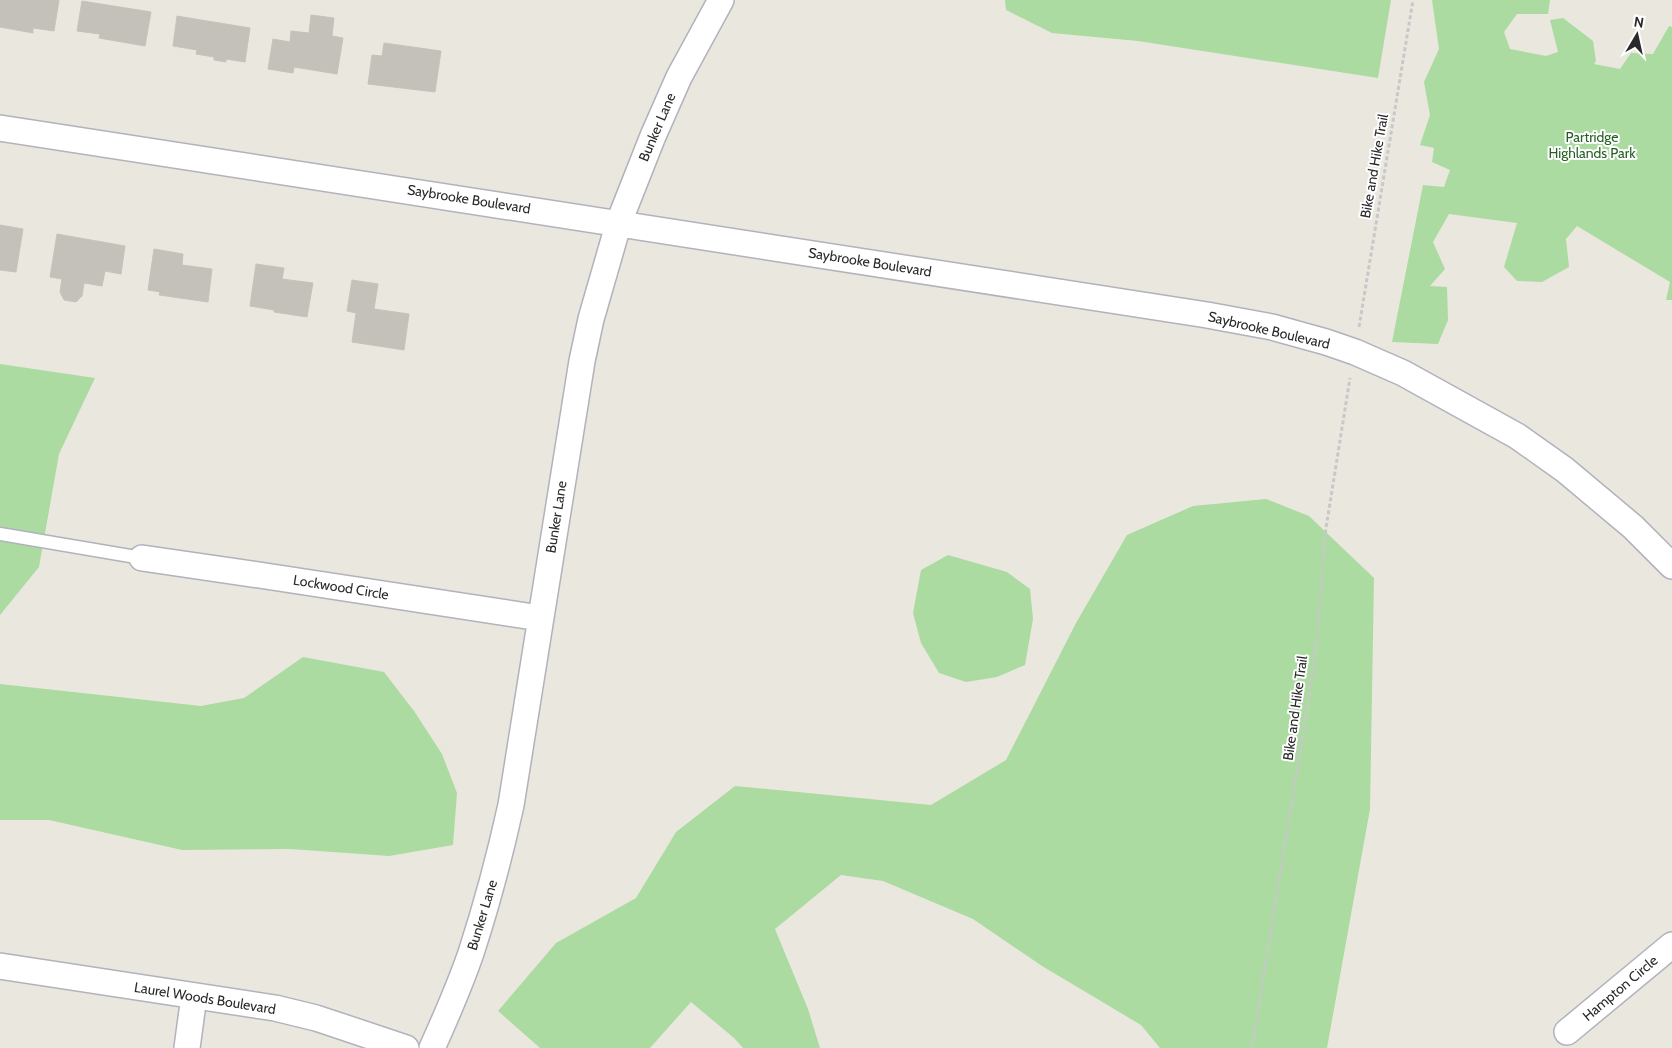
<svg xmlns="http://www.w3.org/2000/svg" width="1672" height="1048" font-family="Cabin,sans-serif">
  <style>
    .green { fill: #abdba1 }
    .building { fill: #c3c1b9; stroke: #c6c3b8 }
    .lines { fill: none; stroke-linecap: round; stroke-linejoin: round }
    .lane-casing { stroke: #b1b2bc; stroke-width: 15 }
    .street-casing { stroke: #b1b2bc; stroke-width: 28 }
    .path { stroke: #c8c8c8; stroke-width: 3; stroke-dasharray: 4 2.5; stroke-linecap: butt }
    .lane { stroke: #fff; stroke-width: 12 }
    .street { stroke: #fff; stroke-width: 25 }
    .labels { text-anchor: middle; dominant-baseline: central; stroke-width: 4; stroke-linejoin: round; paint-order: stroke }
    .street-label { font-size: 14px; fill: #2a2a2a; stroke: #fff }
    .park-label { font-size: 14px; fill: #255f22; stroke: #fff }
  </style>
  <rect width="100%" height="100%" fill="#eae7de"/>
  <path class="green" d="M1005,0H1391L1378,78L1138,41L1052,33L1006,10Z
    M1432,0H1550L1548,14H1517L1504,32L1510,49L1546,56L1558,52L1550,20L1563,18L1593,41L1596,61L1594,64L1620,69L1631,53L1653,54L1669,26L1672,27V300H1666L1670,282L1577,226L1566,239L1569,267L1542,282L1517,281L1504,267L1517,223L1449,214L1433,242L1445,269L1430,286L1447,287L1448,320L1438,344L1392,342L1423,185L1444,187L1450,170L1432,162L1434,148L1420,145L1430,115L1424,82L1439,49Z
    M0,364L95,378L59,454L39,567L0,615Z
    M1266,499L1309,516L1374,578L1370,809L1327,1048H1160L1141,1025L1042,966L973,919L883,881L841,875L775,929L808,1009L820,1048H743L734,1038L691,1002L650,1048H540L498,1011L556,943L636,898L676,832L735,786L931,805L1006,760L1076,623L1127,535L1193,506Z
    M948,555L1007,572L1030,589L1033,619L1025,665L997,677L966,682L939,673L921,643L913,613L921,570Z
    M303,657L384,672L414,711L442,754L457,793L453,845L389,856L290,849L182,850L49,820H0V684L201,706L244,698Z"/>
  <path class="building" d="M0,0H59L54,31L33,28V33L0,27Z
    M82,1L151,12L145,46L99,38L100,34L77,31Z
    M311,15L334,18L332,36L343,38L337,74L294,67L293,73L268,69L273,39L290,42L291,31L309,33Z
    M177,16L250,28L245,62L226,59V62L214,60V57L196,54L197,50L173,46Z
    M384,43L441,51L435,92L368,84L372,55L382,56Z
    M0,225L23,229L16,272L0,270Z
    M57,234L125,246L121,274L105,271L102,286L84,283L82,296L76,302L64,300L60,292L62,279L50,277Z
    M154,249L183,254L182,265L212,269L208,302L159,295L160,292L148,290Z
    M256,264L284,268L282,279L313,283L307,317L274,312V310L250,306Z
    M352,280L378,284L374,309L409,314L404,350L352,342L356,313L347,311Z"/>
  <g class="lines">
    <g class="lane-casing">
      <path id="lane" d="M0,534L142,558"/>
    </g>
    <g class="street-casing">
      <path id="street" d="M0,128L1207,315L1272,327L1326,342L1355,352L1403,373L1517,436L1565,470L1633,527L1672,566
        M142,558L259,575L540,618
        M0,966L275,1008L316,1018L406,1048
        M1567,1032L1672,945
        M187,1048L194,996
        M432,1048C446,1017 460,985 471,953C487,904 500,855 511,805L582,361L591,319L619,222L653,136L679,77L721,0"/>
    </g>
    <path class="path" d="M1359,327L1413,0
      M1252,1048L1307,709L1318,630L1323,558L1326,528L1350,378"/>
    <use href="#lane" class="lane"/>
    <use href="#street" class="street"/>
  </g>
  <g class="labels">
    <g class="street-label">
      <text transform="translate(657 127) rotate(-67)">Bunker Lane</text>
      <text transform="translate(1374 166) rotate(-80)">Bike and Hike Trail</text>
      <text transform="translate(469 199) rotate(9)">Saybrooke Boulevard</text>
      <text transform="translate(870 262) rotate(9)">Saybrooke Boulevard</text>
      <text transform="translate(1269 330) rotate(13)">Saybrooke Boulevard</text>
      <text transform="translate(556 517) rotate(-81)">Bunker Lane</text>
      <text transform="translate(341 587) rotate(9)">Lockwood Circle</text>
      <text transform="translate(1295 708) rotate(-82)">Bike and Hike Trail</text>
      <text transform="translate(482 915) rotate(-73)">Bunker Lane</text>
      <text transform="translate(1620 988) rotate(-40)">Hampton Circle</text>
      <text transform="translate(205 998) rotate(9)">Laurel Woods Boulevard</text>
    </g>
    <g class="park-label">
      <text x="1592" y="137">Partridge<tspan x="1592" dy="16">Highlands Park</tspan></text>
    </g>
  </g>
  <g transform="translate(1637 35) rotate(9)" stroke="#ffffff" stroke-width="4" paint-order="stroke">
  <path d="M0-4L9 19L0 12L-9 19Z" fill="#2a2a2a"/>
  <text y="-8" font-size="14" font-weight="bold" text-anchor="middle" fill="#2a2a2a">N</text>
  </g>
</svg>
